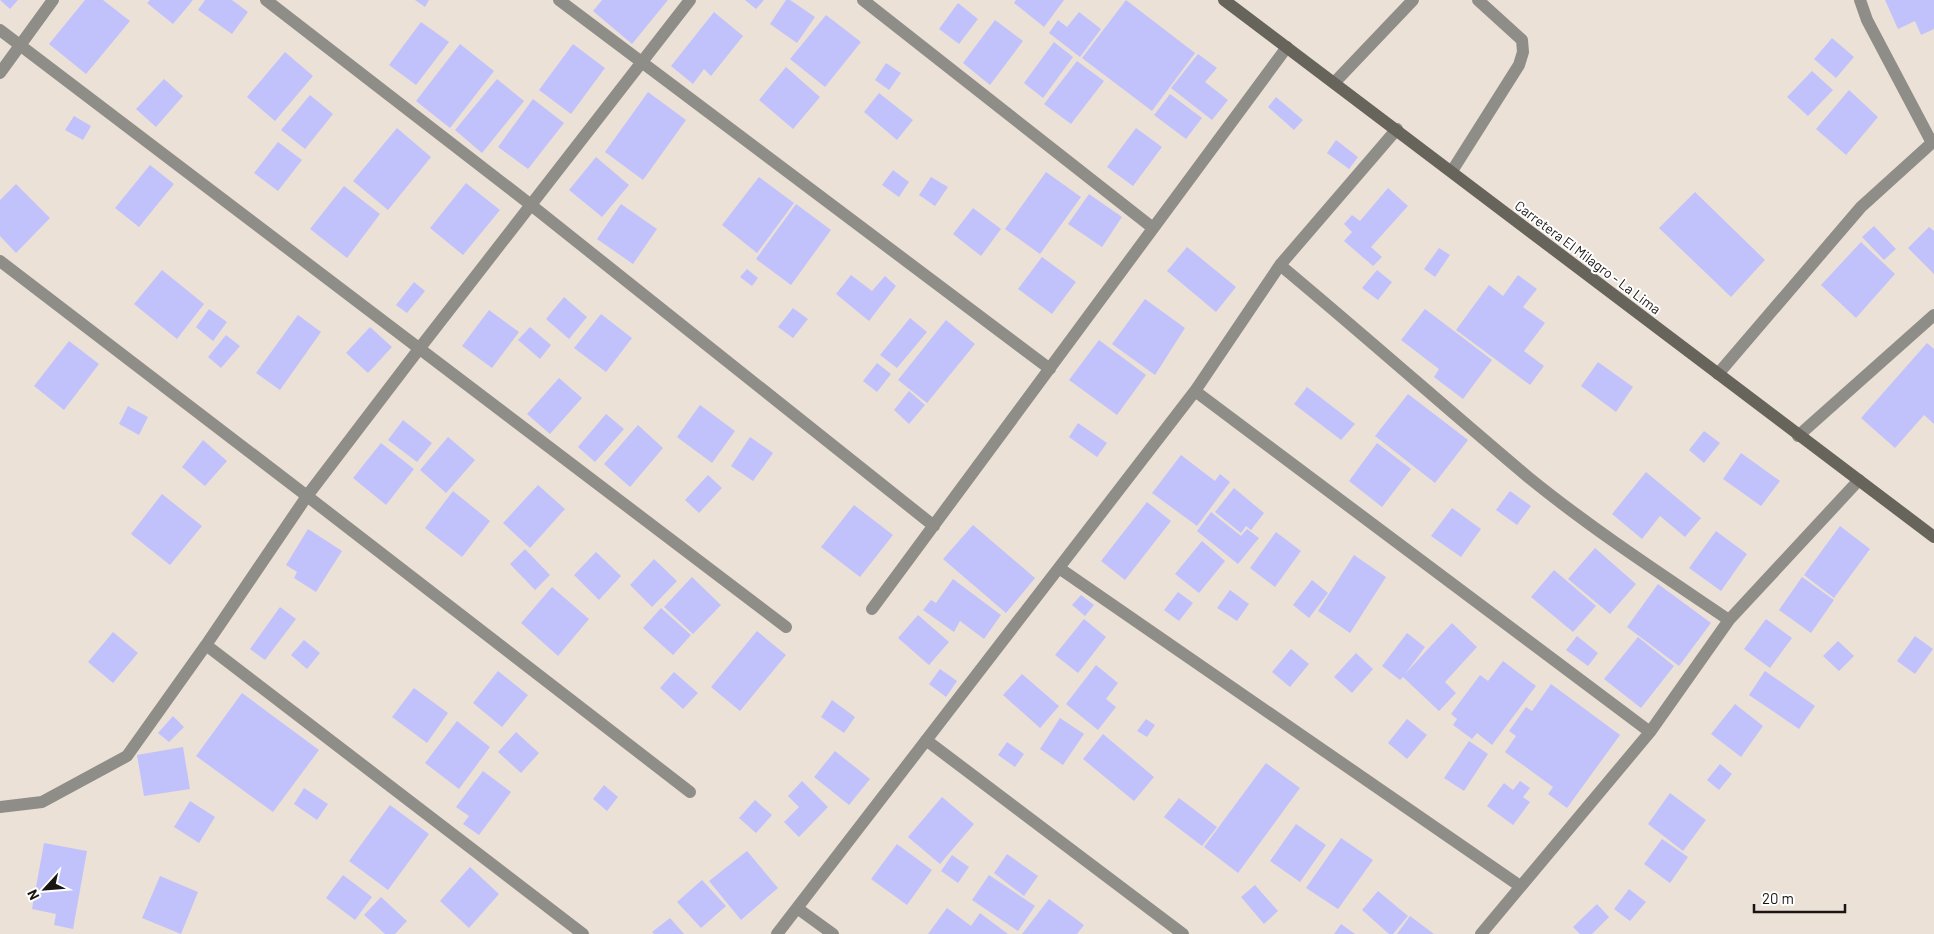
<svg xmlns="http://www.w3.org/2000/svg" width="1934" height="934" font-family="Barlow,sans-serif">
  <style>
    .building { fill: #c1c2fc }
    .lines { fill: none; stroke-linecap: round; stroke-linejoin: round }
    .lane { stroke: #8f8d87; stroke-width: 12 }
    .street { stroke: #8f8d87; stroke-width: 12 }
    .secondary { stroke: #67645c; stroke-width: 12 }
    .labels { text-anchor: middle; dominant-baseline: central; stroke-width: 4; stroke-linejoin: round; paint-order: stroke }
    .street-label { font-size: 14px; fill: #191512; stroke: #fff }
  </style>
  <rect width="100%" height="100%" fill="#ebe1d6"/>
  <path class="building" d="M0,0H18L10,9Z
    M85,0H103L130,21L86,74L49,44Z
    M150,0H193L173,24L147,3Z
    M205,0H232L248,12L232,34L198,10Z
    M415,0H429L425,7Z
    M602,0H668L632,44L593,11Z
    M745,0H764L756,9Z
    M786,0H790L815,17L797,43L770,24Z
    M1016,0H1064L1044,27L1014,3Z
    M1126,0L1195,53L1152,111L1082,58Z
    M1885,0H1934V29L1921,35L1915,21L1898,29Z
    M958,3L978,19L959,44L939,29Z
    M714,12L743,36L711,76L704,69L693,84L671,66Z
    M1079,12L1101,29L1080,57L1049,33L1058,20L1067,27Z
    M826,15L861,42L825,87L790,59Z
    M995,20L1023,41L990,85L963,63Z
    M421,22L449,42L416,85L389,65Z
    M1832,38L1854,57L1836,78L1814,59Z
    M1054,42L1073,57L1043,98L1024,83Z
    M460,44L494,71L450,128L416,101Z
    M573,44L605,68L571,114L539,90Z
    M285,52L313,76L275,121L247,97Z
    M1198,54L1217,68L1205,82L1228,100L1212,120L1171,88Z
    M1077,61L1104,81L1071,124L1044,104Z
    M886,63L901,73L889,90L875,80Z
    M786,67L820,97L793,129L759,100Z
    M1812,71L1833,90L1808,116L1787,97Z
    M164,79L183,96L156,127L136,109Z
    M497,79L524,101L482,153L455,130Z
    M1849,90L1878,117L1846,155L1816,129Z
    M648,92L686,120L643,180L605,152Z
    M879,93L913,120L897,140L864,112Z
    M1170,94L1202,118L1186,139L1154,115Z
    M310,95L333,114L305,149L281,130Z
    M1276,97L1303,120L1294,130L1268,107Z
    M533,99L564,123L528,169L498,147Z
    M74,116L91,126L83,140L65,130Z
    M397,128L431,157L388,210L353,181Z
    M1136,128L1162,147L1133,186L1107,167Z
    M1336,140L1358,157L1349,169L1327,153Z
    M278,142L302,160L278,191L254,173Z
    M596,157L629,185L602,217L569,190Z
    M150,165L174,184L139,227L115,208Z
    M893,170L909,182L899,197L882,185Z
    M1046,172L1081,197L1040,254L1005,229Z
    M759,177L794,203L757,253L722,225Z
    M931,177L948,187L935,206L919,195Z
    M466,183L500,210L463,255L430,228Z
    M16,184L50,218L16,253L0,236V200Z
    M344,186L380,214L347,258L310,229Z
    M1388,188L1408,206L1371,247L1382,257L1373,266L1344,241L1352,232L1344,224L1352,215L1360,221Z
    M1695,192L1765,260L1731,297L1659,228Z
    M1089,194L1122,217L1102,247L1068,224Z
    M621,204L657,229L633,264L597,239Z
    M796,204L831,230L791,285L756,259Z
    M973,208L1001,229L981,256L953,234Z
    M1874,226L1896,249L1884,260L1862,237Z
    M1929,227L1934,231V274L1908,248Z
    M1861,242L1895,274L1856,318L1821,285Z
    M1187,247L1236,287L1216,312L1167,271Z
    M1439,248L1450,255L1435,277L1424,269Z
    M1042,257L1076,282L1052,314L1018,289Z
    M747,269L758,278L752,286L740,277Z
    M162,270L204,304L177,339L134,304Z
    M1377,270L1392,282L1378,300L1362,288Z
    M851,275L872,291L885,276L896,286L869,321L836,294Z
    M1518,275L1537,289L1523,307L1545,323L1524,351L1544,366L1530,385L1456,330L1489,285L1503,296Z
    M414,282L425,291L407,313L396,305Z
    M564,297L587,317L569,339L546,319Z
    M1145,299L1185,328L1155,375L1112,344Z
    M793,308L808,319L793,338L778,327Z
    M209,309L227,322L213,341L196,327Z
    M1425,309L1492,360L1463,399L1434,377L1439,369L1401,340Z
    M489,310L519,332L492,368L462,346Z
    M601,314L632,338L606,372L574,348Z
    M298,315L321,332L280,390L256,373Z
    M910,318L927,332L897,368L880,355Z
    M946,320L975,344L927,403L898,380Z
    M370,327L392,347L368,373L346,353Z
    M530,327L551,345L540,359L518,340Z
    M226,335L240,346L221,368L208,357Z
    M1099,340L1146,375L1117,415L1069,380Z
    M69,341L99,364L64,410L34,386Z
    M1927,343L1934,349V424L1924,415L1895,448L1861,418Z
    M1598,362L1633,387L1616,412L1581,386Z
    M877,363L891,374L877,392L863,381Z
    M559,378L582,398L550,434L527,414Z
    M1307,387L1355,424L1341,440L1294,404Z
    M909,391L925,405L909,424L894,410Z
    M1408,394L1468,440L1435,483L1375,436Z
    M700,405L735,431L712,463L677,437Z
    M128,406L148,417L139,435L119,424Z
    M606,414L624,429L595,462L578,447Z
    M403,420L432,443L417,462L388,440Z
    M1078,423L1107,443L1097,457L1069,437Z
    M638,425L663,448L630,487L604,464Z
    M1704,431L1720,443L1704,463L1689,450Z
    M448,437L475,460L446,493L420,470Z
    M750,437L773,453L753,481L731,466Z
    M203,440L227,461L205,486L182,467Z
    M381,443L414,469L386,505L353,478Z
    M1377,443L1411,469L1382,507L1349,481Z
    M1741,453L1780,481L1761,506L1723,479Z
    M1181,455L1215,481L1220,474L1230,482L1197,526L1152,493Z
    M1646,472L1701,518L1685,537L1660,516L1642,539L1612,514Z
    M708,475L722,488L699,513L685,500Z
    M538,485L565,509L530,548L503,523Z
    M1234,488L1264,513L1251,530L1246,526L1241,533L1215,512Z
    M453,491L490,521L462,557L425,528Z
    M1510,491L1531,506L1517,525L1496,510Z
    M162,494L202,526L170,565L131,534Z
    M1147,502L1171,521L1125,580L1101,561Z
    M854,505L893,535L860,577L821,547Z
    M1452,508L1481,529L1461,557L1431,536Z
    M1211,512L1241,536L1247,529L1259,538L1238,564L1197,531Z
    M973,525L1035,578L1006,613L943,559Z
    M1840,526L1870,549L1834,598L1804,575Z
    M308,529L342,551L316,592L294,578L297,572L286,565Z
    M1716,531L1747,554L1721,591L1689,568Z
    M1276,532L1301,551L1275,587L1250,568Z
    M1202,541L1225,561L1199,593L1175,574Z
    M1595,548L1636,584L1610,614L1568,579Z
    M525,549L550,575L535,590L510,564Z
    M596,552L621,576L599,600L574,575Z
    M1354,555L1386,577L1350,633L1318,611Z
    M654,559L677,581L652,607L630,585Z
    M1554,570L1596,606L1573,632L1531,597Z
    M692,577L721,605L693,634L664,607Z
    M1802,577L1834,600L1811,633L1779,610Z
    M953,579L1001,615L984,639L960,621L954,632L923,610L931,600L936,603Z
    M1312,580L1328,593L1309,618L1293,605Z
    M1658,584L1711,623L1679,666L1627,627Z
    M552,587L589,619L558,656L521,623Z
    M1230,590L1249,604L1237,621L1217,608Z
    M1178,592L1193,603L1179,621L1164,610Z
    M1081,595L1094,605L1085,616L1072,605Z
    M280,607L296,619L265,660L250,649Z
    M661,608L691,635L673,655L643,628Z
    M918,615L949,642L929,665L898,638Z
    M1084,619L1106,637L1078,673L1055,655Z
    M1766,619L1792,638L1770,668L1744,649Z
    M1452,623L1477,647L1445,682L1456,693L1439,711L1403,677L1400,680L1382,666L1407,633L1425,647L1405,674Z
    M757,631L786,655L740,711L711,687Z
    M113,632L138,653L113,683L88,662Z
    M1577,636L1598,653L1588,666L1566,650Z
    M1915,636L1933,649L1915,674L1897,661Z
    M1638,637L1674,666L1641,708L1604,679Z
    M304,640L320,653L307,669L291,655Z
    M1838,641L1854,656L1839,671L1823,656Z
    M1291,649L1309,664L1290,687L1272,672Z
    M1356,653L1373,669L1352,693L1334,677Z
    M1503,661L1536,686L1492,745L1477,733L1472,739L1453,725L1457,719L1451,714L1480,675L1488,681Z
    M1096,665L1118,683L1106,699L1116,707L1098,730L1066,704Z
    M940,669L957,681L946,697L929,684Z
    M498,671L528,695L502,727L473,703Z
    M1765,671L1815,706L1799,729L1749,695Z
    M674,672L698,693L683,709L660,688Z
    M1022,674L1059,706L1040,728L1003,695Z
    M1551,684L1620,735L1567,808L1548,794L1553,787L1505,752L1516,736L1509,731L1526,707L1532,711Z
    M414,688L448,713L427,743L392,717Z
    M242,693L319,750L273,812L196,756Z
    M832,700L855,717L844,733L821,717Z
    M1735,704L1763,726L1741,757L1711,734Z
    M173,716L184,727L169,742L158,733Z
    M1060,718L1084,734L1063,765L1040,749Z
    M1146,719L1155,725L1147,737L1137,731Z
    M1407,719L1427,735L1407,759L1388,743Z
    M457,721L490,747L459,789L425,763Z
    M516,732L539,753L521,773L498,752Z
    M1103,734L1154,777L1134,801L1083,759Z
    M1469,741L1488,754L1464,791L1444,778Z
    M1007,742L1024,754L1015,767L998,755Z
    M183,747L190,789L144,796L137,755Z
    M835,751L870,779L849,805L814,777Z
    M1266,763L1300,788L1238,873L1204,847Z
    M1720,764L1732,774L1719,790L1707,780Z
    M483,771L511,792L479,835L463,824L469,816L456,807Z
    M802,781L828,807L799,837L784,822L799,807L788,796Z
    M1520,781L1530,788L1523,797L1530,802L1513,825L1487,806L1504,783L1513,790Z
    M604,785L618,797L607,811L593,799Z
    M304,788L328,804L317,820L294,804Z
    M1670,793L1706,820L1683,851L1648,824Z
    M942,797L974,824L940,864L908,837Z
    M1179,798L1217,827L1202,846L1164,817Z
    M755,800L772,815L756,833L739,818Z
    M190,801L215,817L199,843L174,827Z
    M390,805L429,834L388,890L349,861Z
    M1296,824L1326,845L1300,882L1270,861Z
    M1341,838L1373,860L1338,909L1306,888Z
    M1662,839L1688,857L1670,883L1644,864Z
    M44,843L87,851L73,929L54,925L56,914L32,909Z
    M897,844L932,870L907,905L871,879Z
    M747,851L778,888L741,920L709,881Z
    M1007,854L1038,876L1024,896L994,873Z
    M952,855L969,867L958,883L941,871Z
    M470,867L499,894L469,928L440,901Z
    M343,875L372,897L355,920L326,898Z
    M989,875L1035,906L1018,931L972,900Z
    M160,876L198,892L181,934L142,918Z
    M702,880L726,906L701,928L677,902Z
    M1255,885L1278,911L1264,924L1241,897Z
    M1629,889L1646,902L1630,921L1614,909Z
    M1378,891L1408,916L1393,934H1389L1362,910Z
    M381,897L407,921L395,934H385L364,915Z
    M1049,899L1084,925L1077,934H1022Z
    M1597,904L1609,917L1592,934H1580L1573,927Z
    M947,908L971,926L980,913L1008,934H928Z
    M1410,916L1434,934H1397Z
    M670,918L684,934H654L652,932Z
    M1341,924L1355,934H1334Z"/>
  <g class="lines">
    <path class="lane" d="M1334,83L1413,0
      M1452,171L1519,65L1523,52L1522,40L1478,0"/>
    <path class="street" d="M266,0L531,205L934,526
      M559,0L1050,369
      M863,0L1153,228
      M1860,0L1867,20L1932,143
      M0,30L786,627
      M0,73L53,0
      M0,261L307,496L690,792
      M1280,265C1364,335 1445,407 1528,477C1592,529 1661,574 1729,620
      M1718,374L1861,207L1934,141
      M1195,391L1650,732
      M1798,436L1934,315
      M1059,568L1520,886
      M872,609L1287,47
      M206,645L583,934
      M926,740L1183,934
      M0,807L42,802L127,756L206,645L307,496L419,349L690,0
      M797,908L833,934
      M777,934L1195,391L1280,265L1397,129
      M1481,934L1650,732L1729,620L1859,480"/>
    <path class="secondary" d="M1224,0L1934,537"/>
  </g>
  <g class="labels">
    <g class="street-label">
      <text transform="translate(1588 257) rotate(37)">Carretera El Milagro - La Lima</text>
    </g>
  </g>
  <g transform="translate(45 889) rotate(244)" stroke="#ffffff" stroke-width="4" paint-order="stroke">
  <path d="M0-4L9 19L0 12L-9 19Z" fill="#191512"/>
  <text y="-8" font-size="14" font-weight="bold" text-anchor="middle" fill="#191512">N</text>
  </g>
  <path d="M1754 904v8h91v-8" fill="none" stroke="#191512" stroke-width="2.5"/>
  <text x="1762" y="904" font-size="15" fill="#191512" stroke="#ffffff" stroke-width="4" paint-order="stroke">20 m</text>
</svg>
